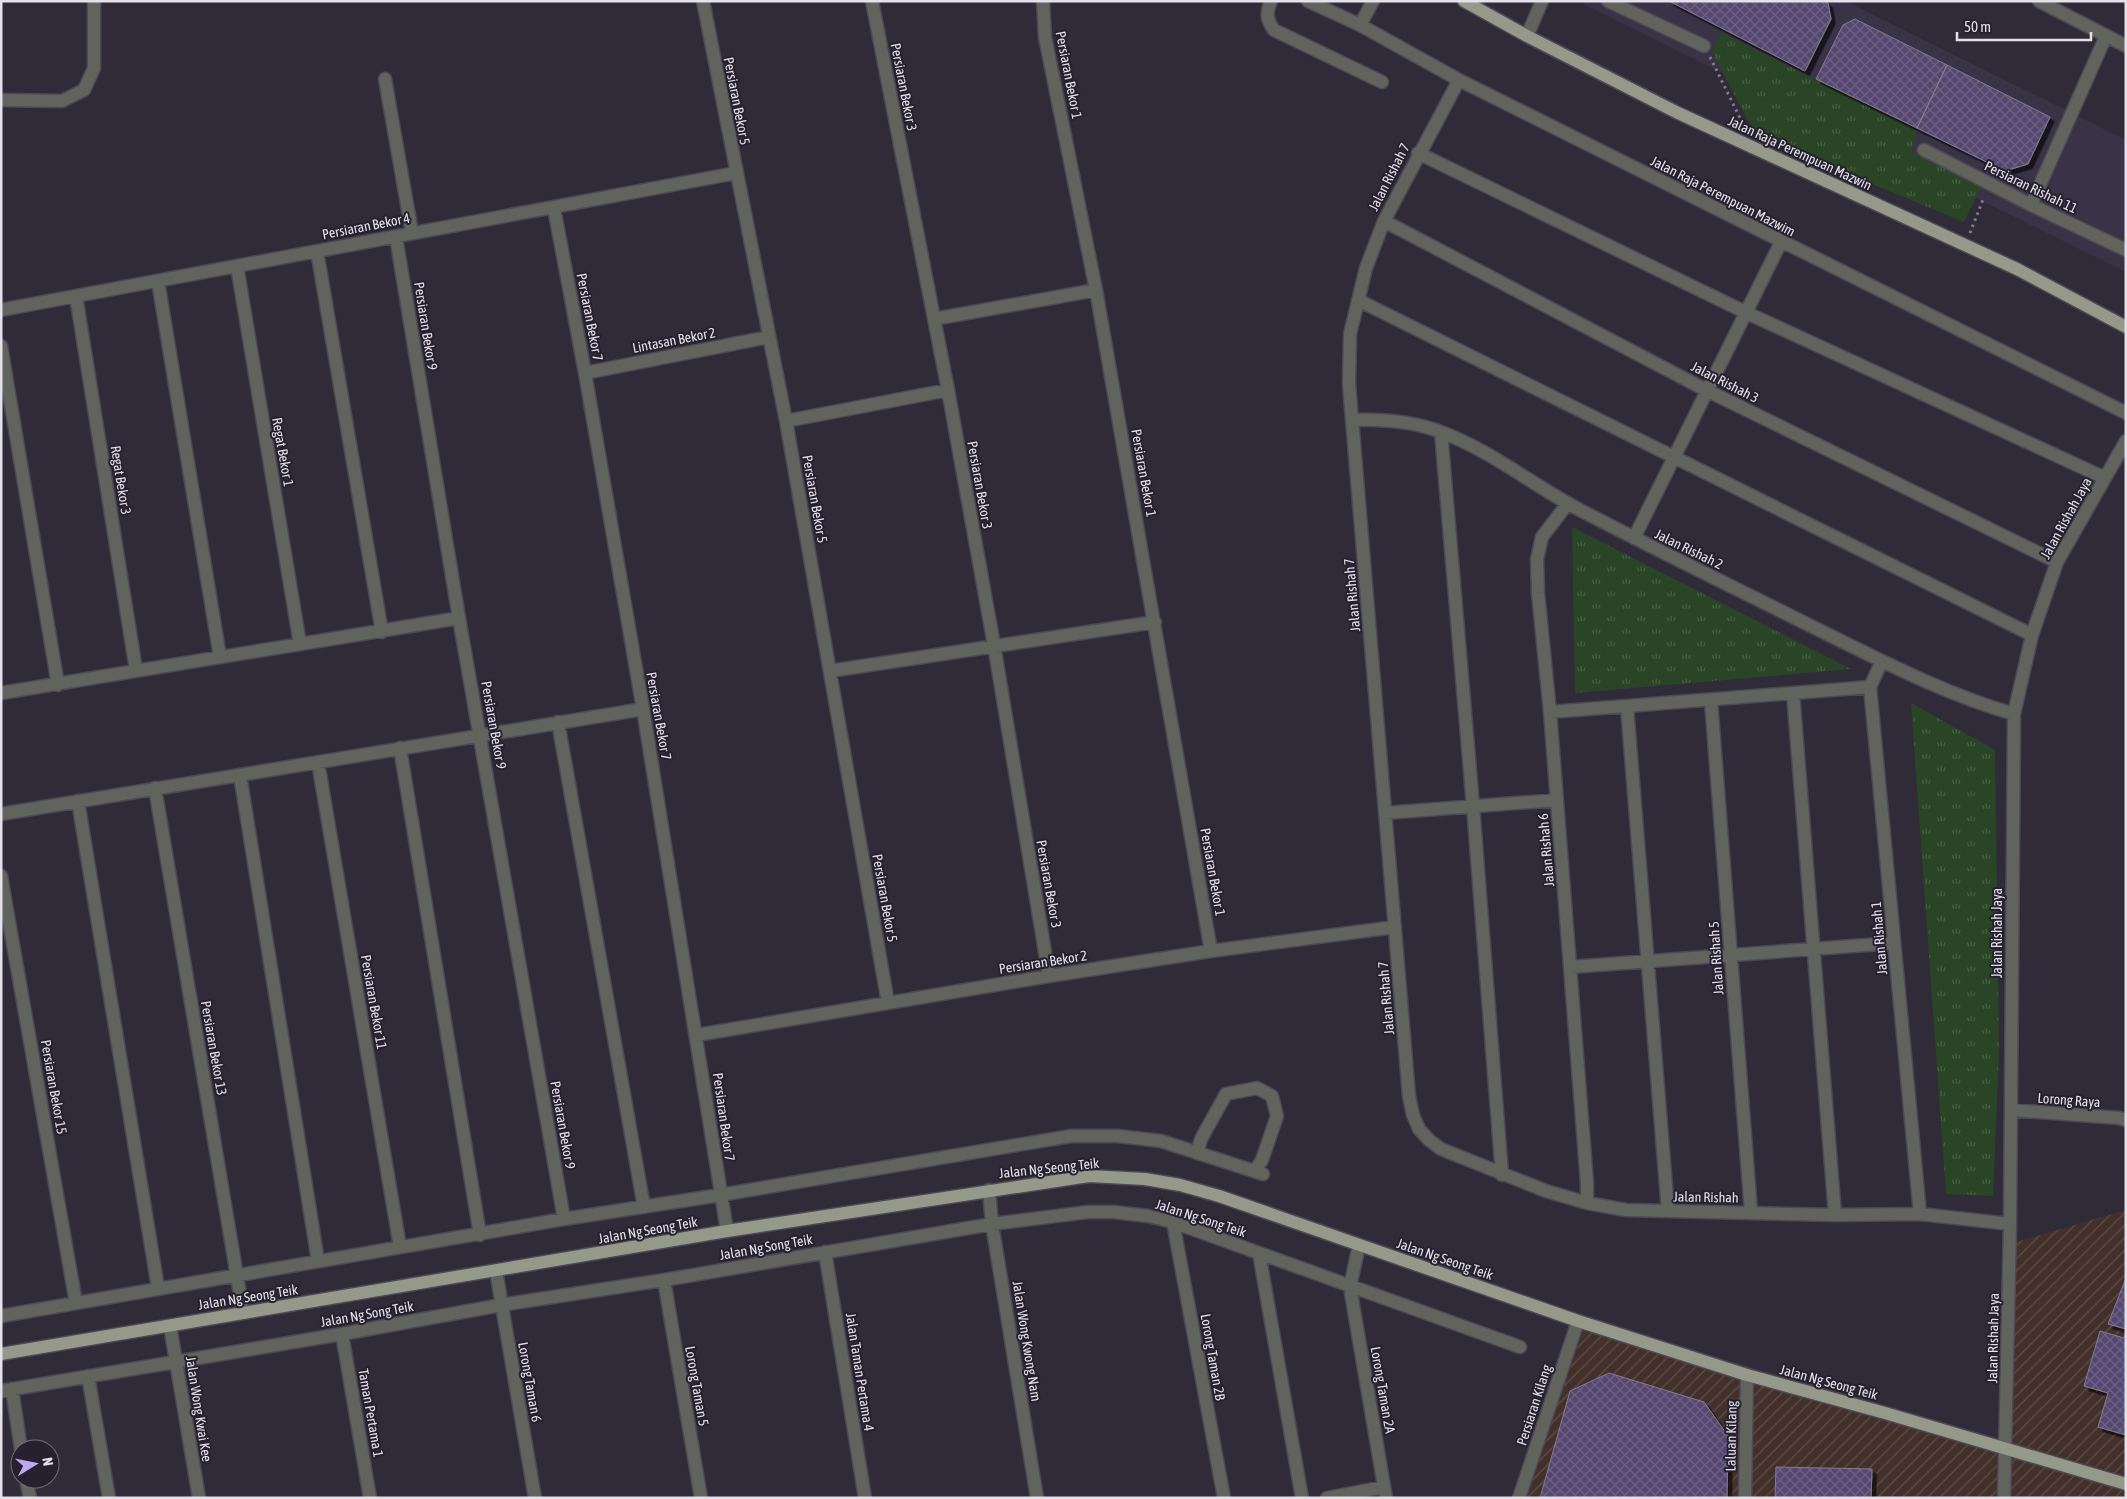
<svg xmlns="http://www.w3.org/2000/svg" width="2127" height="1499" font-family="'Asap Condensed',sans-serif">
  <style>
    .built { fill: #3a3348 }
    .industrial { fill: url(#industrial-furrows) }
    .grass { fill: url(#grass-tufts) }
    .building { fill: url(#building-cross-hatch); stroke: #827d8e; filter: url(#shadow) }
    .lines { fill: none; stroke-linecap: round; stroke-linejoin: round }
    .minor-casing { stroke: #4d4855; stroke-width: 15 }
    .major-casing { stroke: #4d4855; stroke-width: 15 }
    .path { stroke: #7e7a86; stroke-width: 3; stroke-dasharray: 2.5 4; stroke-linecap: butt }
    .minor { stroke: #61645c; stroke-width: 12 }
    .major { stroke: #94998a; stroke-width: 12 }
    .labels { text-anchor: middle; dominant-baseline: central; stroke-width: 4; stroke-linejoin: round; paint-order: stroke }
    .street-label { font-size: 14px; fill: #e4e1eb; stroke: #26212f }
  </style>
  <defs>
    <pattern id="industrial-furrows" width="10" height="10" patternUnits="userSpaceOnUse" patternTransform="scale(1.25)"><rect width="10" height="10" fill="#43302b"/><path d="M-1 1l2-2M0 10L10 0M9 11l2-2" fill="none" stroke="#5e4e4a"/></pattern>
    <pattern id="grass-tufts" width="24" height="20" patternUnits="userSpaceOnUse" patternTransform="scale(1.25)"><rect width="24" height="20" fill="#294525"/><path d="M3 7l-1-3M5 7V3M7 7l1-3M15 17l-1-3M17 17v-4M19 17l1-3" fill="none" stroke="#486045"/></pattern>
    <pattern id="building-cross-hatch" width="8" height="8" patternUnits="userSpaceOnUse" patternTransform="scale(1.25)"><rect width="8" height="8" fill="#554770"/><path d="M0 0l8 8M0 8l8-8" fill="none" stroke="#6d6185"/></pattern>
    <filter id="shadow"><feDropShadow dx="4.5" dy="4.5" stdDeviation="0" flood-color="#0009"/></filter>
  </defs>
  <rect width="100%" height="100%" fill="#302b39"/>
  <path class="built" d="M1585,1H1845L2126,140V272L1583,4Z"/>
  <path class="industrial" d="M2126,1210V1498H1527L1583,1318L2003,1442L2013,1243Z"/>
  <path class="grass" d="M1721,32L1917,131L1911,152L1982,185L1964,222L1756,136L1712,52Z
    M1572,527L1851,669L1575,693Z
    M1911,703L1995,750L1999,1050L1993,1196L1946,1194Z"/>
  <path class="building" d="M1669,1H1824L1828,3L1831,19L1805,71Z
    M1855,19L1947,65L1917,128L1816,79L1843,25Z
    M1947,65L2050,117L2028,164L2005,171L1917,128Z
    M2126,1278V1329L2108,1324Z
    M2100,1331L2124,1338L2126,1332V1435L2098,1427L2108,1393L2084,1386Z
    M1609,1373L1704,1402L1728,1436L1727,1498H1540L1570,1391Z
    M1776,1467L1872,1469L1871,1498H1775Z"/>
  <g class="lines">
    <g class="minor-casing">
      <path id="minor" d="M703,1L786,421L888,1003
        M872,1L948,390L994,645L1049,976
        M1043,1L1045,37L1096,290L1211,951
        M1271,1C1266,13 1266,19 1274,30L1382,82
        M1308,1L1360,25L1459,80L2126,413
        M1608,1L1704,46
        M2039,1L2126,46
        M1360,25L1373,1
        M1527,36L1542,1
        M385,79L412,233
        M1459,80L1384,221L1366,268L1350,334L1349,384L1409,1096L1413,1115L1419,1129L1429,1140L1441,1149L1546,1191L1587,1203L1626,1210L1668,1211L1835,1215L1920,1214L2010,1224
        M1,100L62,101L84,90L94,68V1
        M1924,150L2031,205L2126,250
        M1418,153L1745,312L2105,478
        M2031,205L2106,36
        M554,208L585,373L643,709L727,1231
        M1384,221L1706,390L2057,562
        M396,237L459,618L564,1219
        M317,251L382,632
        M237,266L300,644
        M158,281L220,657
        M76,296L136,670
        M1358,300L2032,635
        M1,310L736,173
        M934,319L1096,290
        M1,346L58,685
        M585,373L769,337
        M1352,420C1382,419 1413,421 1441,432C1490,450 1534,486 1580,510C1657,550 1735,588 1813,627C1878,659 1944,694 2014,714
        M786,421L948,390
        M1441,432L1473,806L1502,1175
        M1568,503L1542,537L1537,559L1538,593L1550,712L1587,1183V1203
        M1634,538L1781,242
        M1882,661L1870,687L1920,1214
        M830,671L1155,622
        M1,693L459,618
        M1793,693L1835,1215
        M1711,701L1751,1212
        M1627,707L1668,1211
        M1550,712L1870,687
        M558,722L644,1207
        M400,748L480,1235
        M318,762L400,1247
        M240,775L318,1261
        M155,788L243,1312
        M78,801L158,1288
        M1385,813L1557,800
        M1,814L643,709
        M1,876L76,1303
        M1570,967L1894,943
        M697,1035L1049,976L1211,951L1395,927
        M2011,1110L2119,1118L2126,1120
        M1197,1153L1201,1139L1226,1094L1257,1088L1272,1096L1277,1116L1262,1160L1255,1171
        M989,1190L992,1224L1037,1498
        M1173,1222L1224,1498
        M1359,1245L1350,1287L1386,1498
        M825,1252L865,1498
        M1259,1253L1302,1498
        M496,1271L535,1498
        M664,1280L701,1498
        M1,1316L564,1219L720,1195L1071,1136H1118L1161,1141L1263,1174
        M170,1326L199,1498
        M342,1334L370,1498
        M88,1376L109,1498
        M12,1389L21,1449
        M1,1391L342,1334L501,1305L664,1280L992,1224L1088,1212H1114L1148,1216L1173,1222L1520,1347
        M26,1479L30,1498
        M1327,1498L1384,1487
        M1519,1498L1578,1321
        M1745,1498L1747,1375
        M2004,1498L2010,1224L2014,714L2032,635L2057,562L2126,441"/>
    </g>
    <g class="major-casing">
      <path id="major" d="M1464,1L1527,36L1676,112L2017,269L2126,327
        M1,1354L727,1231L1089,1176L1145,1179L1180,1185L1219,1196L1578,1321L1747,1375L1885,1413L2126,1484"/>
    </g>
    <path class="path" d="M1710,57L1745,128
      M1970,233L1984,197"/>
    <use href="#minor" class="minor"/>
    <use href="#major" class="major"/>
  </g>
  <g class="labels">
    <g class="street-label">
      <text transform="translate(1069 75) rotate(79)">Persiaran Bekor 1</text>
      <text transform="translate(904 87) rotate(79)">Persiaran Bekor 3</text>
      <text transform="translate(737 101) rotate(79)">Persiaran Bekor 5</text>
      <text transform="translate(1800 153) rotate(25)">Jalan Raja Perempuan Mazwin</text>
      <text transform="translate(1389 177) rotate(-63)">Jalan Rishah 7</text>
      <text transform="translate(2031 187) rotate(26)">Persiaran Rishah 11</text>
      <text transform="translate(1723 196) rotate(27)">Jalan Raja Perempuan Mazwim</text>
      <text transform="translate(366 226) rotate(-11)">Persiaran Bekor 4</text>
      <text transform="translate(590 317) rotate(79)">Persiaran Bekor 7</text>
      <text transform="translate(426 326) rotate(81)">Persiaran Bekor 9</text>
      <text transform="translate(674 340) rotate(-11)">Lintasan Bekor 2</text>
      <text transform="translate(1725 382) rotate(27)">Jalan Rishah 3</text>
      <text transform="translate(283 452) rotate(80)">Regat Bekor 1</text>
      <text transform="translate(1144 473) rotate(80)">Persiaran Bekor 1</text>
      <text transform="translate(121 480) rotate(81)">Regat Bekor 3</text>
      <text transform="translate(980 485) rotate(80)">Persiaran Bekor 3</text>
      <text transform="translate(815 499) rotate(80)">Persiaran Bekor 5</text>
      <text transform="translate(2066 518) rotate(-61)">Jalan Rishah Jaya</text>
      <text transform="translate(1689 549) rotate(26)">Jalan Rishah 2</text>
      <text transform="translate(1352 595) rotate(-95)">Jalan Rishah 7</text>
      <text transform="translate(659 716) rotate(80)">Persiaran Bekor 7</text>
      <text transform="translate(494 725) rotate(80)">Persiaran Bekor 9</text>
      <text transform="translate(1546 850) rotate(-95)">Jalan Rishah 6</text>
      <text transform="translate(1213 872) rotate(80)">Persiaran Bekor 1</text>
      <text transform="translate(1049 884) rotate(80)">Persiaran Bekor 3</text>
      <text transform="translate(885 898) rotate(80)">Persiaran Bekor 5</text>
      <text transform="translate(1997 933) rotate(-90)">Jalan Rishah Jaya</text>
      <text transform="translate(1879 938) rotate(-95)">Jalan Rishah 1</text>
      <text transform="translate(1716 958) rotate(-94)">Jalan Rishah 5</text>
      <text transform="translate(1043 962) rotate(-9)">Persiaran Bekor 2</text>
      <text transform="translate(1386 998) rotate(-95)">Jalan Rishah 7</text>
      <text transform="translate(374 1002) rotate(80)">Persiaran Bekor 11</text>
      <text transform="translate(214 1048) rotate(80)">Persiaran Bekor 13</text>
      <text transform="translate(54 1087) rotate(80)">Persiaran Bekor 15</text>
      <text transform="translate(2069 1100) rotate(4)">Lorong Raya</text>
      <text transform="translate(724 1117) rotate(82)">Persiaran Bekor 7</text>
      <text transform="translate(563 1125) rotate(80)">Persiaran Bekor 9</text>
      <text transform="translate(1049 1168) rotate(-6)">Jalan Ng Seong Teik</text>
      <text transform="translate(1706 1197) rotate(1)">Jalan Rishah</text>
      <text transform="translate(1201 1218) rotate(18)">Jalan Ng Song Teik</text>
      <text transform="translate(648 1230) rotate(-10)">Jalan Ng Seong Teik</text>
      <text transform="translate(766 1247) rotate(-10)">Jalan Ng Song Teik</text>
      <text transform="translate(1445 1259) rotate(19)">Jalan Ng Seong Teik</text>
      <text transform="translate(248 1297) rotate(-9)">Jalan Ng Seong Teik</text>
      <text transform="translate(367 1314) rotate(-10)">Jalan Ng Song Teik</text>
      <text transform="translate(1993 1338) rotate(-89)">Jalan Rishah Jaya</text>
      <text transform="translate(1027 1341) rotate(81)">Jalan Wong Kwong Nam</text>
      <text transform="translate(1213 1357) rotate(80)">Lorong Taman 2B</text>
      <text transform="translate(860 1372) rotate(81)">Jalan Taman Pertama 4</text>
      <text transform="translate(530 1382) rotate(80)">Lorong Taman 6</text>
      <text transform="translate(1829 1382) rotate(15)">Jalan Ng Seong Teik</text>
      <text transform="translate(697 1386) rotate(80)">Lorong Taman 5</text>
      <text transform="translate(1383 1390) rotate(80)">Lorong Taman 2A</text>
      <text transform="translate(1534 1405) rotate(-72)">Persiaran Kilang</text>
      <text transform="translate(199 1409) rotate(81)">Jalan Wong Kwai Kee</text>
      <text transform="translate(371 1413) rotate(80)">Taman Pertama 1</text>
      <text transform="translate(1731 1436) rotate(-89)">Laluan Kilang</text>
    </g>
  </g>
  <rect width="2127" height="1499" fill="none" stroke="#e4e1eb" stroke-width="5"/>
  <g transform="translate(35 1464) rotate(80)"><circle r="24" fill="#26212f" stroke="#726e7a"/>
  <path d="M0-4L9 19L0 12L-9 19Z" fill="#bea9f4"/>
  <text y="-8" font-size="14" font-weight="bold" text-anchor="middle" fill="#e4e1eb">N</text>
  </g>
  <path d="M1957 32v8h134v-8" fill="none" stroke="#e4e1eb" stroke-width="2.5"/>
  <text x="1964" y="32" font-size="15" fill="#e4e1eb" stroke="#26212f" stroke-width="4" paint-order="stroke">50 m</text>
</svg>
